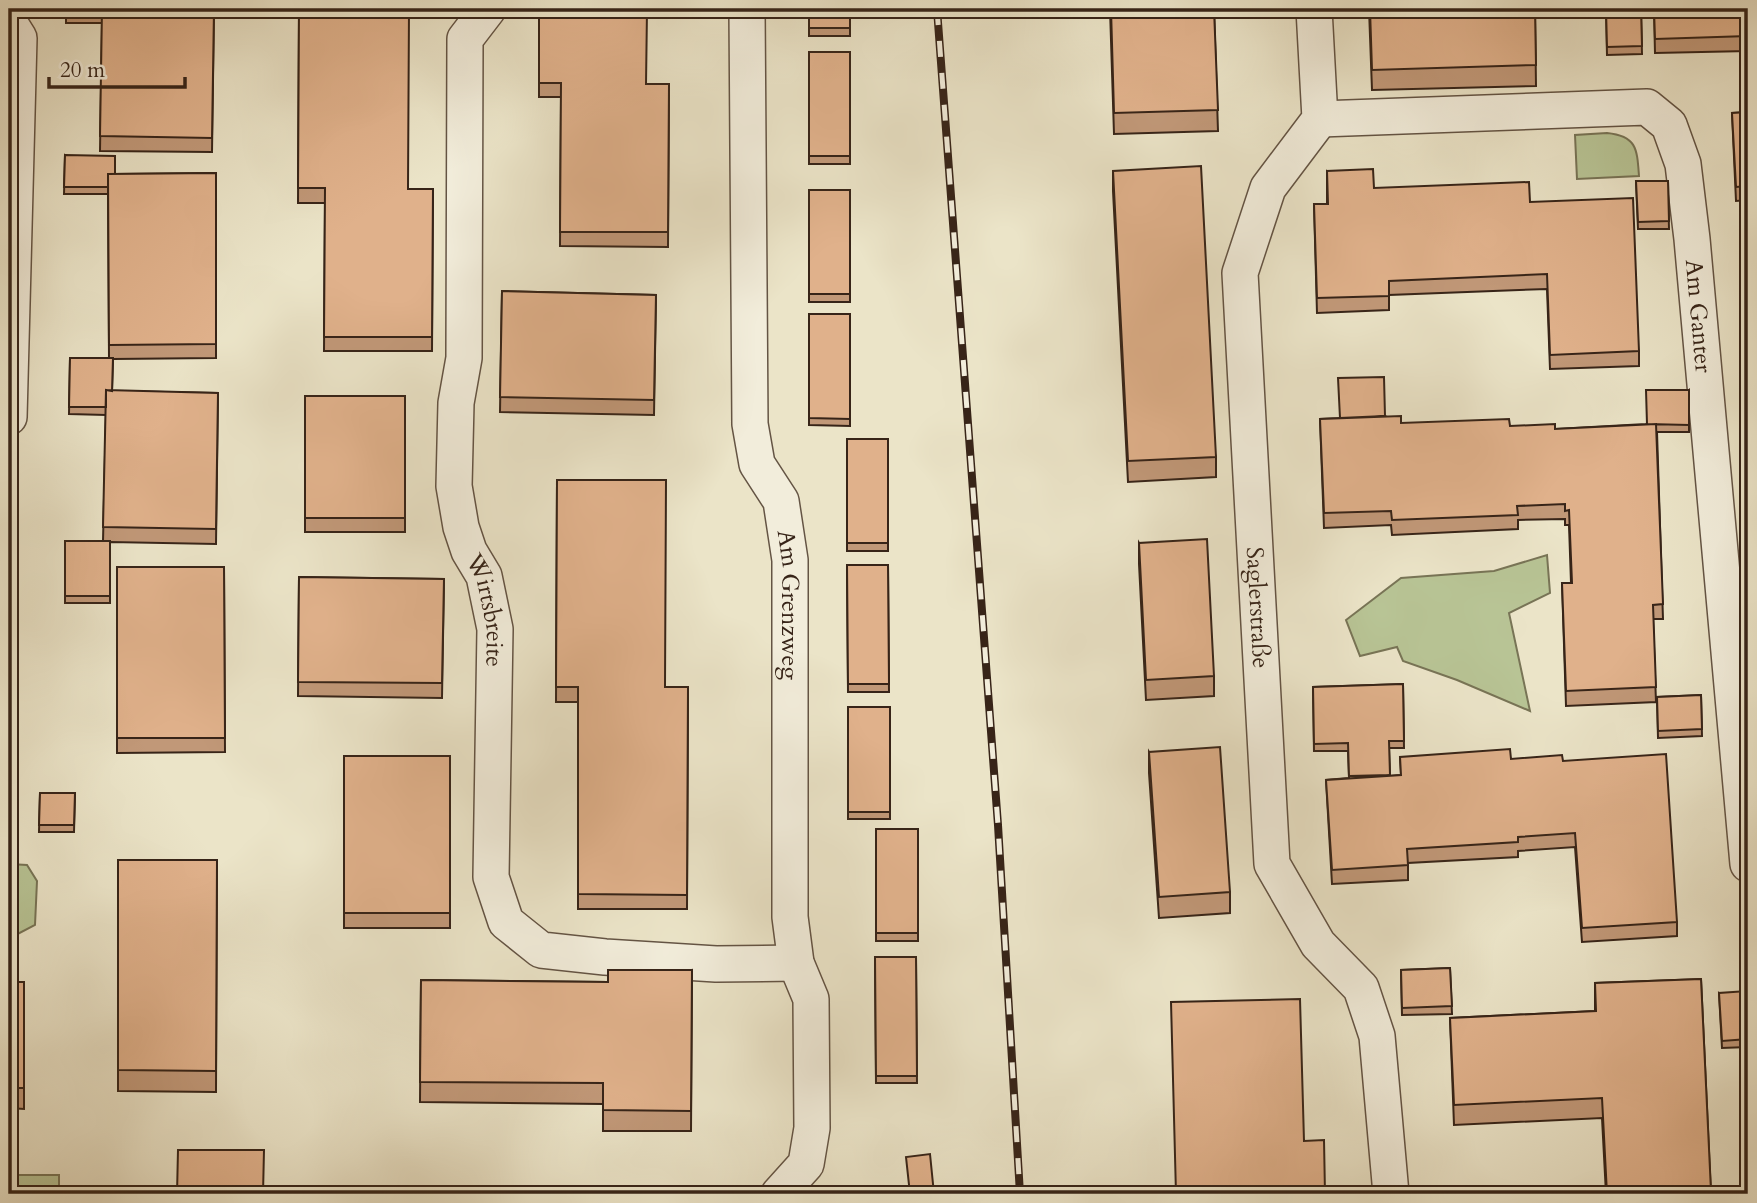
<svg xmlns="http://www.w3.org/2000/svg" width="1757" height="1203" font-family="Cardo,serif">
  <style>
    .green { fill: #b8c495; stroke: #787456; stroke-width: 2 }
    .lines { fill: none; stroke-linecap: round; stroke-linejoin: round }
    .minor-casing { stroke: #645444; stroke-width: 38 }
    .minor { stroke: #f2eddb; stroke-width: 35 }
    .rail-casing { stroke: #372418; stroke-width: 8 }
    .rail { stroke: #f2eddb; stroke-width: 5; stroke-dasharray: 16; stroke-linecap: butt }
    .wall { fill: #c19878; stroke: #372418; stroke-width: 2 }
    .building { fill: #e0b18b; stroke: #372418; stroke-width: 2 }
    .labels { text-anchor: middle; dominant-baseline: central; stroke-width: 5; stroke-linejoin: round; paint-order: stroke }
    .street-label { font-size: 24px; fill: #372418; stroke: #f2eddb }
  </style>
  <rect width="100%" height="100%" fill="#ebe4c8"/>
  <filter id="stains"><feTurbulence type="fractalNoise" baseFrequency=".00286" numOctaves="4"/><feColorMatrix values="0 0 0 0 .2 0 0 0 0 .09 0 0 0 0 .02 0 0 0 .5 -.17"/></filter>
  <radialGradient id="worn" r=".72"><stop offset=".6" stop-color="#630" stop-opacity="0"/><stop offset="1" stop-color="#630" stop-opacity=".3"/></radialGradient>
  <path class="green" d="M1607,133C1637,136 1637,149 1639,176L1577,179L1575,135Z
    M1547,555L1550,593L1509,613L1530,711L1457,680L1403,661L1397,647L1360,656L1346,620L1401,578L1494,571Z
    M9,864L27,865L37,881L35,925L10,938Z
    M9,1175H59V1194H9Z"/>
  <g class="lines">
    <g class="minor-casing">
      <g id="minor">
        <path id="s1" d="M488,9L465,39L464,358L456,403L454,486L461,527L469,551L484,576L495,629L491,877L506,922L541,950L605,957L716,964L796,963"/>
        <path id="s2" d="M747,9L750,424L757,464L781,501L790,560V917L796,963L811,999L812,1128L806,1164L779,1194"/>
        <path id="s3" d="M1314,9L1320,119L1268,188L1240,273L1272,864L1318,944L1361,988L1377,1036L1391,1194"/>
        <path d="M9,22L19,38L9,417"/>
        <path id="s4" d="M1320,119L1647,107L1669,125L1683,164L1692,239L1748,864"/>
      </g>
    </g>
    <use href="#minor" class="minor"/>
    <g class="rail-casing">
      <path id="rail" d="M937,9L998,825L1020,1194"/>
    </g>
    <use href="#rail" class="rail"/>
  </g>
  <path class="wall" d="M66,9H214L212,152L100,151L102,23H66Z
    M299,9L408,189H433L432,351H324L325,203H298Z
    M539,9L646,84H669L668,247L560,246L561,97H539Z
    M809,9H850V36H809Z
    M1110,9H1214L1218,131L1114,134Z
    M1369,9H1535L1536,86L1372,90Z
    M1606,9H1641L1642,54L1607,55Z
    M1654,9H1748V51L1655,53Z
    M809,52H850V164H809Z
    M1748,112V200L1736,201L1732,113Z
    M65,155L115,174L216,173V358L113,359L112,391L218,393L216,544L110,542V603H65V541H103L106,413V415L69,414L70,358H109L108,188V194H64Z
    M1113,171L1216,457V477L1128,482L1113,191Z
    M1327,171L1374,188L1530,202L1639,351V366L1550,369L1547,289L1389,295V310L1317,313L1314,204H1327Z
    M1636,181H1668L1669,229H1638Z
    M809,190H850V302H809Z
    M502,291L656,295L654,415L500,412Z
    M809,314H850V426L809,425Z
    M1689,390V432H1657L1663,619H1653L1656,702L1566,706L1562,583H1571L1569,525H1565V519L1518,520V529L1392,535L1391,525L1324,528L1320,419L1385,416L1401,423L1555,429L1646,424Z
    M305,396H405V532H305Z
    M847,439H888V551H847Z
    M557,480L665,687H688L687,909H578V702H556Z
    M1139,543L1214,676V696L1146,700L1139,564Z
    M847,565H888L889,692H848Z
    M117,567H224L225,752L117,753Z
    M299,577L444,579L442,698L298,696Z
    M1403,684L1404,748H1389L1390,776L1401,775L1400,757L1563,761L1677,922V936L1582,942L1575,847L1518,851V857L1408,863V880L1332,884L1326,780L1349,778L1348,751H1314L1313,687Z
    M1701,695L1702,736L1658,738L1657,697Z
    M848,707H890V819H848Z
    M1149,752L1230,892V913L1159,918L1149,773Z
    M344,756H450V928H344Z
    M40,793H75L74,832H39Z
    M876,829H918V941H876Z
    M118,860H217L216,1092L118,1091Z
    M875,957H916L917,1083H876Z
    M1450,968L1452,1014L1402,1015L1401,970Z
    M692,970L691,1131H603V1104L420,1102L421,980L608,982Z
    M1701,979L1711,1194H1606L1602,1118L1454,1125L1450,1018L1595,1011V983Z
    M9,982H24V1109L9,1108Z
    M1719,993L1748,1007V1047L1722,1048Z"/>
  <path class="building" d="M66,9H102V16L66,15Z
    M102,9H214L212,138L100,136Z
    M299,9H409L408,189H433L432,337H324L325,188H298Z
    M539,9L647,10L646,84H669L668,232H560L561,83H539Z
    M809,9H850V28H809Z
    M1111,9H1214L1218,110L1114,113Z
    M1370,9H1535L1536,65L1372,70Z
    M1606,9H1641L1642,46L1607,47Z
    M1654,9H1748V36L1655,39Z
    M809,52H850V156H809Z
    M1748,112V186L1736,187L1732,113Z
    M65,155L115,156V174H108V187H64Z
    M1201,166L1216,457L1128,461L1113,171Z
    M1373,169L1374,188L1529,182L1530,202L1633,198L1639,351L1550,355L1547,274L1389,281V296L1317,298L1314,204H1328L1327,171Z
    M216,173V344L109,345L108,174Z
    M1636,181H1668L1669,221L1638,222Z
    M809,190H850V294H809Z
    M502,291L656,295L654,400L500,397Z
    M809,314H850V419L809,418Z
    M70,358H113L112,391L106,390V407H69Z
    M1384,377L1385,416L1340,418L1338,378Z
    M106,390L218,393L216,529L103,527Z
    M1646,390H1689V425L1647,424Z
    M305,396H405V518H305Z
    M1401,416V423L1509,419L1510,426L1555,424V429L1656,424L1663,604L1653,605L1656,687L1566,691L1562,583H1572L1569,510L1565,511V504L1517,506L1518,515L1392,520L1391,511L1324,513L1320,419Z
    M847,439H888V543H847Z
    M557,480H666L665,687H688L687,895L578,894V687H556Z
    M1207,539L1214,676L1146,680L1139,543Z
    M65,541H110V596H65Z
    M847,565H888L889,684H848Z
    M117,567H224L225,738H117Z
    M299,577L444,579L442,683L298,682Z
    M1403,684L1404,741H1389L1390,775L1349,776L1348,743L1314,744L1313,687Z
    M1701,695L1702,729L1658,731L1657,697Z
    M848,707H890V812H848Z
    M1220,747L1230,892L1159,897L1149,752Z
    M1510,749L1511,759L1562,755L1563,761L1666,754L1677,922L1582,928L1575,833L1518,837V842L1407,849L1408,865L1332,870L1326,780L1401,775L1400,757Z
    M344,756H450V913H344Z
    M40,793H75L74,825H39Z
    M876,829H918V933H876Z
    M118,860H217L216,1071L118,1070Z
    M875,957H916L917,1076H876Z
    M1450,968L1452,1006L1402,1008L1401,970Z
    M608,970H692L691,1111L603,1110V1083L420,1082L421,980L608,982Z
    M1701,979L1711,1191L1607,1194L1602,1098L1454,1105L1450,1018L1596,1011L1595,983Z
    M9,982H24V1088H9Z
    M1747,991L1748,1039L1722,1041L1719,993Z
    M1300,999L1304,1141L1324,1140L1325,1194H1176L1171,1002Z
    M178,1150H264L263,1194H177Z
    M930,1154L934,1194H910L906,1157Z"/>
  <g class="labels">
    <g class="street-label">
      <text stroke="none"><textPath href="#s4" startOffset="550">Am Ganter</textPath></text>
      <text stroke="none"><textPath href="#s2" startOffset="604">Am Grenzweg</textPath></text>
      <text stroke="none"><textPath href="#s3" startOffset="621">Saglerstraße</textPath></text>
      <text stroke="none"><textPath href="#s1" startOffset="616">Wirtsbreite</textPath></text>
    </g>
  </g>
  <rect width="1757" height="1203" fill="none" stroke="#ebe4c8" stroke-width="35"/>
  <rect x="10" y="10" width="1736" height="1182" fill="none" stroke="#372418" stroke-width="3.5"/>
  <rect x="18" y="18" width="1722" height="1168" fill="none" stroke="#372418" stroke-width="2"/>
  <path d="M49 77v10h136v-10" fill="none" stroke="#372418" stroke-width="3.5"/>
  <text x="60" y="77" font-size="21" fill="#372418" stroke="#f2eddb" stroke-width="5" paint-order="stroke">20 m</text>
  <rect width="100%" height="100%" filter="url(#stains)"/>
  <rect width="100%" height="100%" fill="url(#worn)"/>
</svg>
